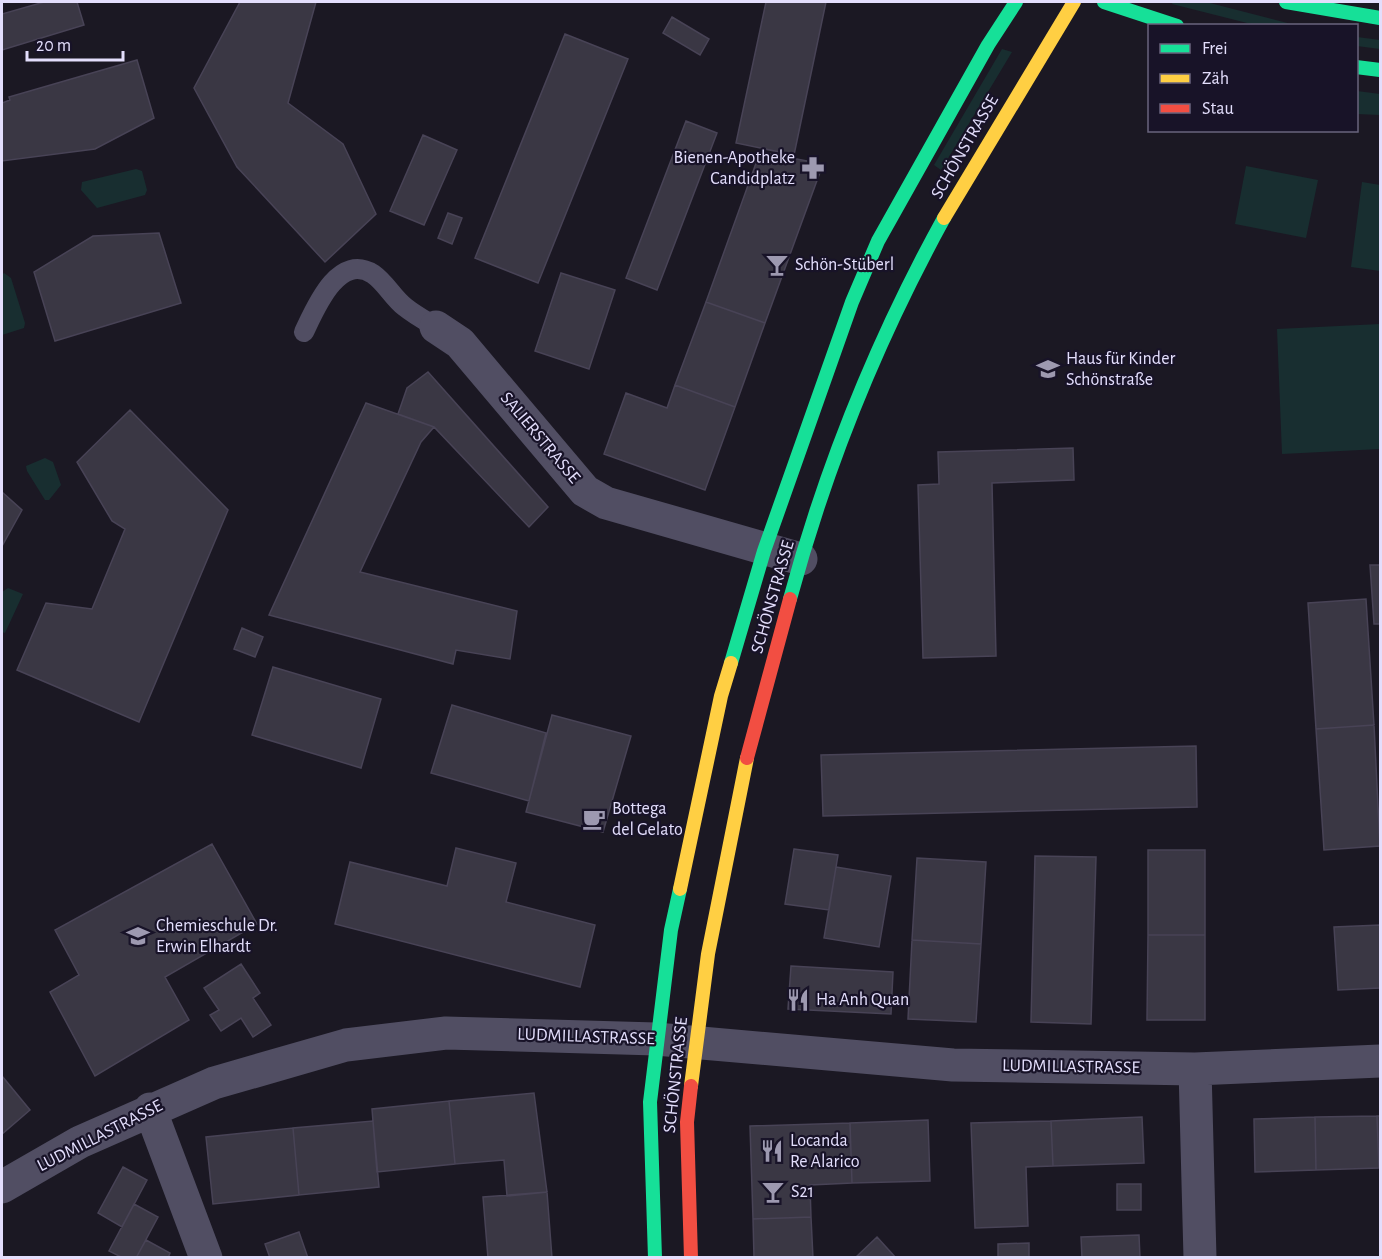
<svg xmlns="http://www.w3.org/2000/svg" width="1382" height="1259" font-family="'Alegreya Sans',sans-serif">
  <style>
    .green { fill: #182e30 }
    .building { fill: #3a3744; stroke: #484356; stroke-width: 1.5 }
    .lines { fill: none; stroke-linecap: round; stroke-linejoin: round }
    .lane { stroke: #514e63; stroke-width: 20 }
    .street { stroke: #514e63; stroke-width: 33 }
    .fast { stroke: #16e098; stroke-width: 14 }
    .slow { stroke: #ffcf43; stroke-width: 14 }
    .jam { stroke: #f24e42; stroke-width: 14 }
    .labels { text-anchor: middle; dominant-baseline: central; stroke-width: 4.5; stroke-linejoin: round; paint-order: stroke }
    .street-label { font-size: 18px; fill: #e3defc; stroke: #181328 }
    .poi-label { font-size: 18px; fill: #e3defc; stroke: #181328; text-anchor: start }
  </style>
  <rect width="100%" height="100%" fill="#1b1823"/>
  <path class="green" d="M1173,2H1206L1295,25H1255L1172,4Z
    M1357,37L1380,40V49L1357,46Z
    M1002,49L1012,52L941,170L934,165Z
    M1357,91L1380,94V115L1357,114Z
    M1246,166L1318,180L1306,238L1235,224Z
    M136,169L142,171L147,190L145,195L97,208L81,190L82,182Z
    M1362,182L1380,185V271L1351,267Z
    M4,273L11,278L25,323L24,328L2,335V275Z
    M1380,324V449L1282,454L1277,329Z
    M45,458L53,462L61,485L49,500H45L27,471L26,466Z
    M8,588L23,594L5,633L2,632V592Z"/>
  <path class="building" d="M44,2H77L84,25L2,50V14Z
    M240,2H316L288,103L343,144L376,214L325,262L237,167L194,88Z
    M766,2H826L794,155L736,143Z
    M672,17L709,39L700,55L663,33Z
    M565,34L628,59L538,283L475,258Z
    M137,60L154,118L95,149L2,161V103L10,100L9,97Z
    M686,121L717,133L657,290L626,278Z
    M423,135L457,150L424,225L390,211Z
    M760,152L823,164L765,323L706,302Z
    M448,213L462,218L452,244L438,238Z
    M159,233L181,303L55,341L34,272L93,236Z
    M561,273L615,290L589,369L535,351Z
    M706,302L765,323L735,407L675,385Z
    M428,372L548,507L529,527L434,427L398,414L407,388Z
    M675,385L735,407L705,490L604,454L626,393L667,408Z
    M366,403L434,427L421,442L360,572L517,611L510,659L456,650L453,664L269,615Z
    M130,410L228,510L139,722L17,670L46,603L92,609L125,529L112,521L77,462Z
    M1073,448L1074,480L992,483L996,656L923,658L918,485L939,484L938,452Z
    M2,492L22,510L2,546Z
    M1370,565H1380V624H1374Z
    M1366,599L1374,725L1316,729L1308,603Z
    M242,628L263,637L255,657L234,649Z
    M273,667L381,699L361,768L252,735Z
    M452,705L546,733L529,801L431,773Z
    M552,715L631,736L603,832L526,812Z
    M1374,725L1380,846L1324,850L1316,729Z
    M1196,746L1197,807L823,816L821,755Z
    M212,844L257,924L165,977L189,1020L95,1076L50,992L79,975L55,930Z
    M456,848L516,863L506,902L595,925L580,987L335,924L350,862L447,886Z
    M794,849L838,855L829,910L785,904Z
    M1148,850H1205V935H1148Z
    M1035,856L1096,857L1091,1024L1031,1022Z
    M917,858L986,862L981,944L912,940Z
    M836,867L891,876L879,947L824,938Z
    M1380,925V988L1338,990L1334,927Z
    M1148,935H1205V1020H1147Z
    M912,940L981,944L976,1022L908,1019Z
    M241,964L260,993L253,998L271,1025L253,1037L241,1018L221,1031L210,1015L219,1010L204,988Z
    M791,966L893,972L891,1014L788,1009Z
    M2,1076L30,1110L2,1134Z
    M534,1093L547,1192L507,1196L504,1160L455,1164L449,1101Z
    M449,1101L455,1164L377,1172L372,1109Z
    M1377,1116H1380V1168H1379Z
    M1377,1116L1379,1168L1316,1170L1315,1117Z
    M1142,1117L1144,1163L1053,1166L1051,1121Z
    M1315,1117L1316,1170L1255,1172L1254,1119Z
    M928,1120L930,1181L852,1183L850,1123Z
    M373,1121L379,1187L299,1195L293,1128Z
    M1051,1121L1053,1166L1026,1167L1028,1226L975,1228L971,1123Z
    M850,1123L852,1183L810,1185L811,1217L753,1219L750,1126Z
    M293,1128L299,1195L213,1204L206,1137Z
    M123,1167L147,1180L122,1227L98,1213Z
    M1117,1184H1141V1210H1117Z
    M547,1192L552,1258H488L483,1197Z
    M134,1204L158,1217L136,1258H123L109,1251Z
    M811,1217L813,1258H754L753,1219Z
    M299,1232L308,1258H270L265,1244Z
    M1139,1235L1140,1258H1082L1081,1237Z
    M877,1237L896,1258L857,1256Z
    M146,1240L170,1253L168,1258H136Z
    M1029,1243V1258H998V1244Z"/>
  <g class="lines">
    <path class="lane" d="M304,332C315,309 338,252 373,274C386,283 393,298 405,307C415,315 426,321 436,327"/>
    <path class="street" d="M436,327L460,343L585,491L606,503L801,559
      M1195,1069L1200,1258
      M150,1109L206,1258
      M2,1187L80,1142L214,1083L346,1045L446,1033L656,1039L953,1065L1195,1069L1380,1061"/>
    <path class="fast" d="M1104,2L1177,26
      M1286,2L1380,18
      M1356,67L1380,70
      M790,599C826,466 878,338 944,218
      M731,663L764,551L852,302L878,241L988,45L1016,2
      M655,1258L650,1102L671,930L680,889"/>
    <path class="slow" d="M944,218L1074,2
      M680,889L721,696L731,663
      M691,1086L708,954L747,758"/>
    <path class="jam" d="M747,758L790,599
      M691,1258L687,1122L691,1086"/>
  </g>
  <defs>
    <g id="pharmacy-bare" transform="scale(1.8)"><path d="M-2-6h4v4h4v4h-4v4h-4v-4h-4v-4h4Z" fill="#9d99b0" stroke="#181328" stroke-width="2.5" paint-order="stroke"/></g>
    <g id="bar-bare" transform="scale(1.8)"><path d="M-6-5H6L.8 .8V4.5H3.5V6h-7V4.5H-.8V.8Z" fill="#9d99b0" stroke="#181328" stroke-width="2.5" paint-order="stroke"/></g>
    <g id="school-bare" transform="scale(1.8)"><path d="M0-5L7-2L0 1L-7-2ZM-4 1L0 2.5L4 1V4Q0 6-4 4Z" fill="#9d99b0" stroke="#181328" stroke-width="2.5" paint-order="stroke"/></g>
    <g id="cafe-bare" transform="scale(1.8)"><path d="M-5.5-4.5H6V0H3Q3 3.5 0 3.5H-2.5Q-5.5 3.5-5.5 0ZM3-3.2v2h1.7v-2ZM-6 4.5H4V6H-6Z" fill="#9d99b0" stroke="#181328" stroke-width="2.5" paint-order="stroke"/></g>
    <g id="restaurant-bare" transform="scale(1.8)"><path d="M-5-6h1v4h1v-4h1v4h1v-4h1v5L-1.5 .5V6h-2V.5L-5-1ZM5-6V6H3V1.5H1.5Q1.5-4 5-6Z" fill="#9d99b0" stroke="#181328" stroke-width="2.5" paint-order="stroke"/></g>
  </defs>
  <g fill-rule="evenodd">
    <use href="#pharmacy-bare" x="813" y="168"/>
    <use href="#bar-bare" x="777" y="265"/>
    <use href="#school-bare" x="1048" y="369"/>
    <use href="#cafe-bare" x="594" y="819"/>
    <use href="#school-bare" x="138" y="936"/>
    <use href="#restaurant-bare" x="798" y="1000"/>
    <use href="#restaurant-bare" x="772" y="1151"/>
    <use href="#bar-bare" x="773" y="1192"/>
  </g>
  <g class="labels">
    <g class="street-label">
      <text transform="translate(965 147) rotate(-60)">SCHÖNSTRASSE</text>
      <text transform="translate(540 438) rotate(50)">SALIERSTRASSE</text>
      <text transform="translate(773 597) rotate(-74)">SCHÖNSTRASSE</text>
      <text transform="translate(586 1037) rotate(2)">LUDMILLASTRASSE</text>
      <text transform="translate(1071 1067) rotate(1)">LUDMILLASTRASSE</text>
      <text transform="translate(676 1075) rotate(-84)">SCHÖNSTRASSE</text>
      <text transform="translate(100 1136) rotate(-27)">LUDMILLASTRASSE</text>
    </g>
    <g class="poi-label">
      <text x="795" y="158" text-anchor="end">Bienen-Apotheke<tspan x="795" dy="21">Candidplatz</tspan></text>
      <text x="795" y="265">Schön-Stüberl</text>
      <text x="1066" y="359">Haus für Kinder<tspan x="1066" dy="21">Schönstraße</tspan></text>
      <text x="612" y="809">Bottega<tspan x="612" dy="21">del Gelato</tspan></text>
      <text x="156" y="926">Chemieschule Dr.<tspan x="156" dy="21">Erwin Elhardt</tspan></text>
      <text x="816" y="1000">Ha Anh Quan</text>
      <text x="790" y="1141">Locanda<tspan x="790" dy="21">Re Alarico</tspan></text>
      <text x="791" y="1192">S21</text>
    </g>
  </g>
  <rect width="1382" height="1259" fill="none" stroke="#e3defc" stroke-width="6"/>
  <rect x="1148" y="24" width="210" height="108" fill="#181328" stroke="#69647d" stroke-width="1.5"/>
  <rect x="1160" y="44" width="30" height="9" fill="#16e098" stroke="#69647d" stroke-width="1.5"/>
  <text x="1202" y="54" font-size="18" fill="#e3defc">Frei</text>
  <rect x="1160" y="74" width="30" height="9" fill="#ffcf43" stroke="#69647d" stroke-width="1.5"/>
  <text x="1202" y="84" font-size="18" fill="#e3defc">Zäh</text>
  <rect x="1160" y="104" width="30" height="9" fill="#f24e42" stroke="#69647d" stroke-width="1.5"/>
  <text x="1202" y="114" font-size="18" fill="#e3defc">Stau</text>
  <path d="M27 51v9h96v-9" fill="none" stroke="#e3defc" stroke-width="3"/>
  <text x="36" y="51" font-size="18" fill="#e3defc" stroke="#181328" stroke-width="4.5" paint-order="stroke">20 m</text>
</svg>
